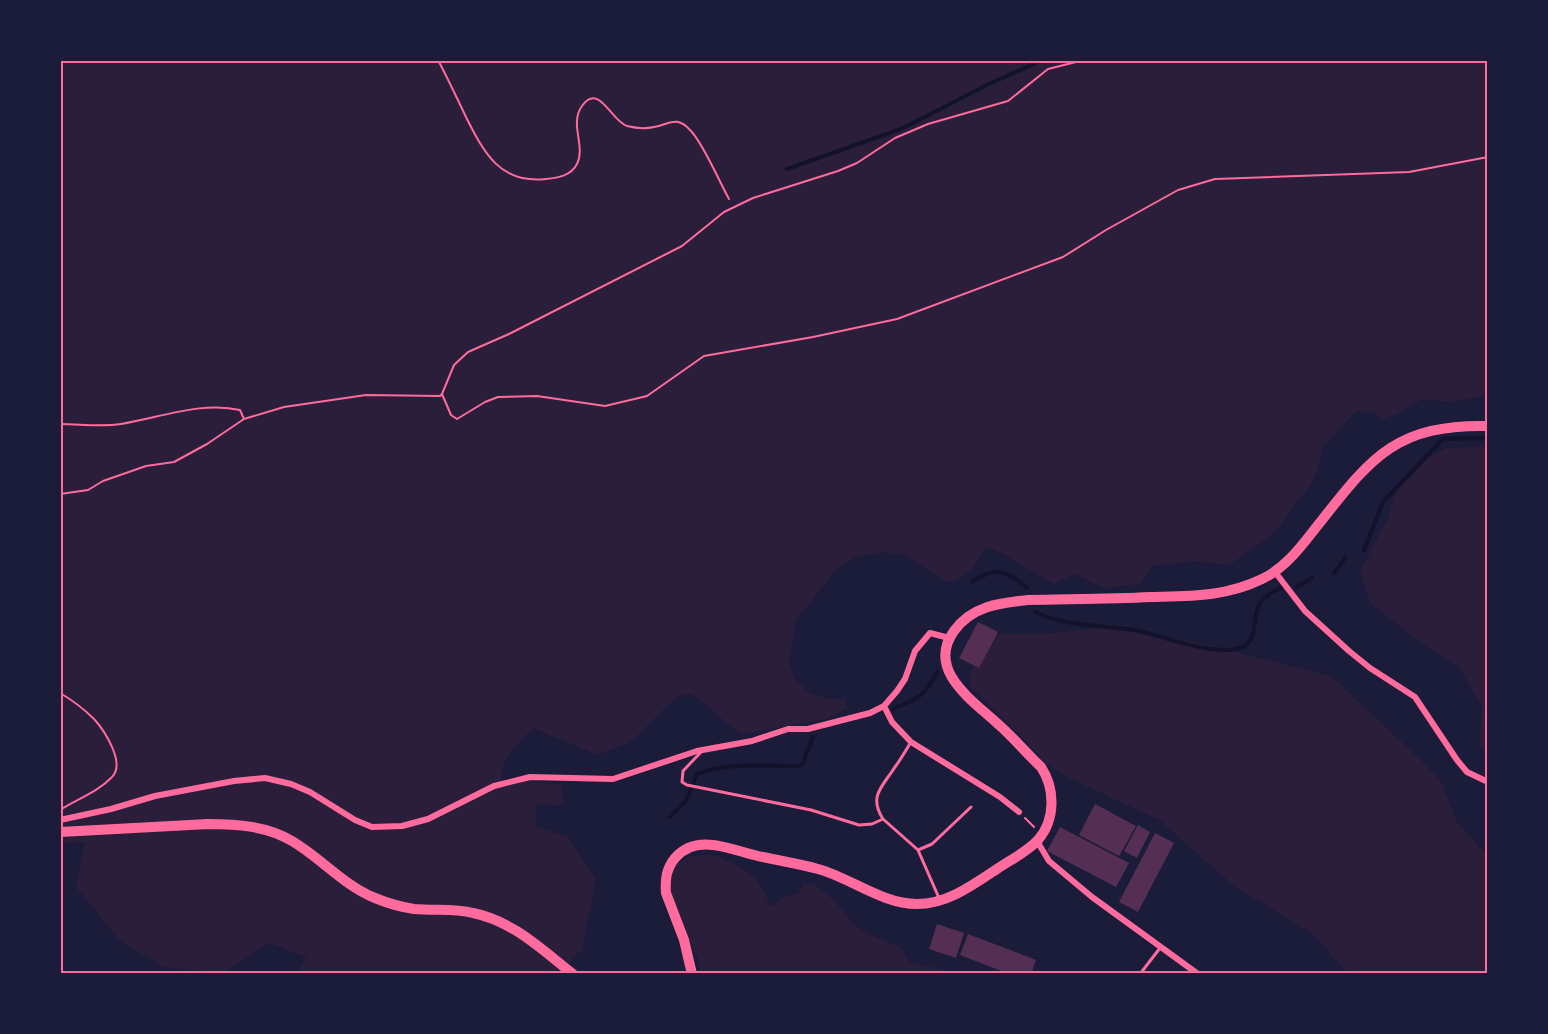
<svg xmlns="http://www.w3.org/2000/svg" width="1548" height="1034" font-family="'Space Grotesk',sans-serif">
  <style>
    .green { fill: #2a1e3b }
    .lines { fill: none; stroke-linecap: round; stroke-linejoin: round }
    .stream { stroke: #12122b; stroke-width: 4 }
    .building { fill: #542f53 }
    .path { stroke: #ff6b9d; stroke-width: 2 }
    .service { stroke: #ff6b9d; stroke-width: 3 }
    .minor { stroke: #ff6b9d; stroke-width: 6 }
    .trunk { stroke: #ff6b9d; stroke-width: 10 }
    .neatline { fill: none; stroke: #ff6b9d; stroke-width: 2 }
  </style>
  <rect width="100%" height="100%" fill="#1b1b3a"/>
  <path class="green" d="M60,60H1488V395L1449,402L1422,399L1400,413L1383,419L1373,413L1357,411L1322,448L1318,469L1312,482L1277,530L1266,540L1229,565L1195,561L1153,566L1140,584L1105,588L1074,574L1054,584C1032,573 1012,555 988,548L983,551L970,572L949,583L904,555L882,552L854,558L833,573L796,621L789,665L795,680L810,693L828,699H845L847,708L828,719L740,734L695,696L685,693L671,702L631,742L598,755L533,728C516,746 497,761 502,787L528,781L562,785L564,806L537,804L536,827L568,837L596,879L582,950L572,958L567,974H297L306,957L269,943L222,974L164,967L120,941L76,887L85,842L60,843Z
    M1488,446V751L1479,745L1482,706L1458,666L1415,638L1370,603L1360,571L1388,518L1398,486L1422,460L1448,448Z
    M1104,628L1194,642L1331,676L1420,759L1441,781L1457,822L1483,851H1488V974H1349L1310,932L1233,885L1159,820L1067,777L1046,764L1027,742L970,687V671L986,644L999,634L1054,633Z
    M715,855C740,867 763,876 769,905H775L784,897L798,893L803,884H813L834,900L855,926L877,938L899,946L911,963L967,974H700L699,962L691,944L674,922L667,882L674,866L690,856Z"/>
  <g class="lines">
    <path class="stream" d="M787,169L901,129L991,83L1043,60
      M1364,550L1383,502L1443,439L1488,438
      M1334,573L1345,558
      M972,582C995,566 1007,570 1027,588
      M1297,587L1312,578
      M1035,612C1065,626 1101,625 1134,630C1159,634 1222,661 1246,645C1258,637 1252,615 1260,603C1264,596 1275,591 1282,587
      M893,709C918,698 924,697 937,672
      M670,817L686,801L697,774C728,762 764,766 797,766L802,765L813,737"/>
  </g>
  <path class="building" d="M978,622L998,632L979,668L959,658Z
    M1095,804L1136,826L1119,856L1079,835Z
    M1138,825L1150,832L1137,858L1124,851Z
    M1060,827L1129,863L1116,887L1047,851Z
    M1155,833L1174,843L1138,912L1119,902Z
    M937,924L964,933L956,958L929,949Z
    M968,934L1036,960L1031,974H1009L960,955Z"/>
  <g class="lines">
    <path class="path" d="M438,60C448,79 457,98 466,117C484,153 500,184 546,179C557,178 571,176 577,164C586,146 569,124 582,106C599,82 611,121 627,126C635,128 645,129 654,127C669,125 676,114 691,131C704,145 719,181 729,199
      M442,394L451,415L457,419L485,402L498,397L537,396L605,406L647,396L704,356L813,337L897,319L1063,257L1106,230L1178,190L1215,179L1409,172L1488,157
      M60,424C80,424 101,427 121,424C159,418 201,401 240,410L244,419
      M60,494L88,490L103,481L146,466L174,462L207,444L244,419L284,407L366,395L440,396L442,394L454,365L468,352L509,334L682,246L724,212L753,198L838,171L857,163L895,138L928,124L1008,101L1048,69L1084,60
      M60,693C72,700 84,709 94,719C104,730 126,763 112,777C98,792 77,799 60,810
      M1025,818L1034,827"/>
    <path class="service" d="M701,752L683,771L682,782L687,785L811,810L859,825L872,824L883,819C868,796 883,786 895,767C901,759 906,750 911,742
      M883,819L918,850L939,898
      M918,850L932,844L971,807
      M1140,974L1160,948"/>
    <path class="minor" d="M1275,572L1305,611L1349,651L1370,668L1415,697L1457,760L1467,772L1488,782
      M884,706L892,722L911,742L1000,797L1019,812
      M60,820L111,809L155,796L234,781L265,778L291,784L310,792L355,820L372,827L402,826L428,819L494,786L530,777L613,779L697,751L752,741L788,729H808L870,713L884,706L897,691L905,679L915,651L930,633L949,638
      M1037,841L1049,861L1092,897L1198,974"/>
    <path class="trunk" d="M60,832L208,824C237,824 267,826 292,841C321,858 343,885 375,898C387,903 401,907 414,909C434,911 454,908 473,913C513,921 542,950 573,974
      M692,974L684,940L666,893C665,880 666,869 675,858C698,831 735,852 763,857C781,861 800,864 818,869C851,878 882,904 917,904C947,904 973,885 997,869C1010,860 1027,852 1038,840C1056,819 1055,788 1041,767C1026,753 1013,737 998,724C972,700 926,670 954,631C972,606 999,603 1028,600C1069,599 1110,599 1151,597C1190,596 1225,597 1262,579C1284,569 1300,548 1314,530C1369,461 1392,424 1488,426"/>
  </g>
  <rect width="1548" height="1034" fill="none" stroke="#1b1b3a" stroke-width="123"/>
  <rect x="62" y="62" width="1424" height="910" class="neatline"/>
</svg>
